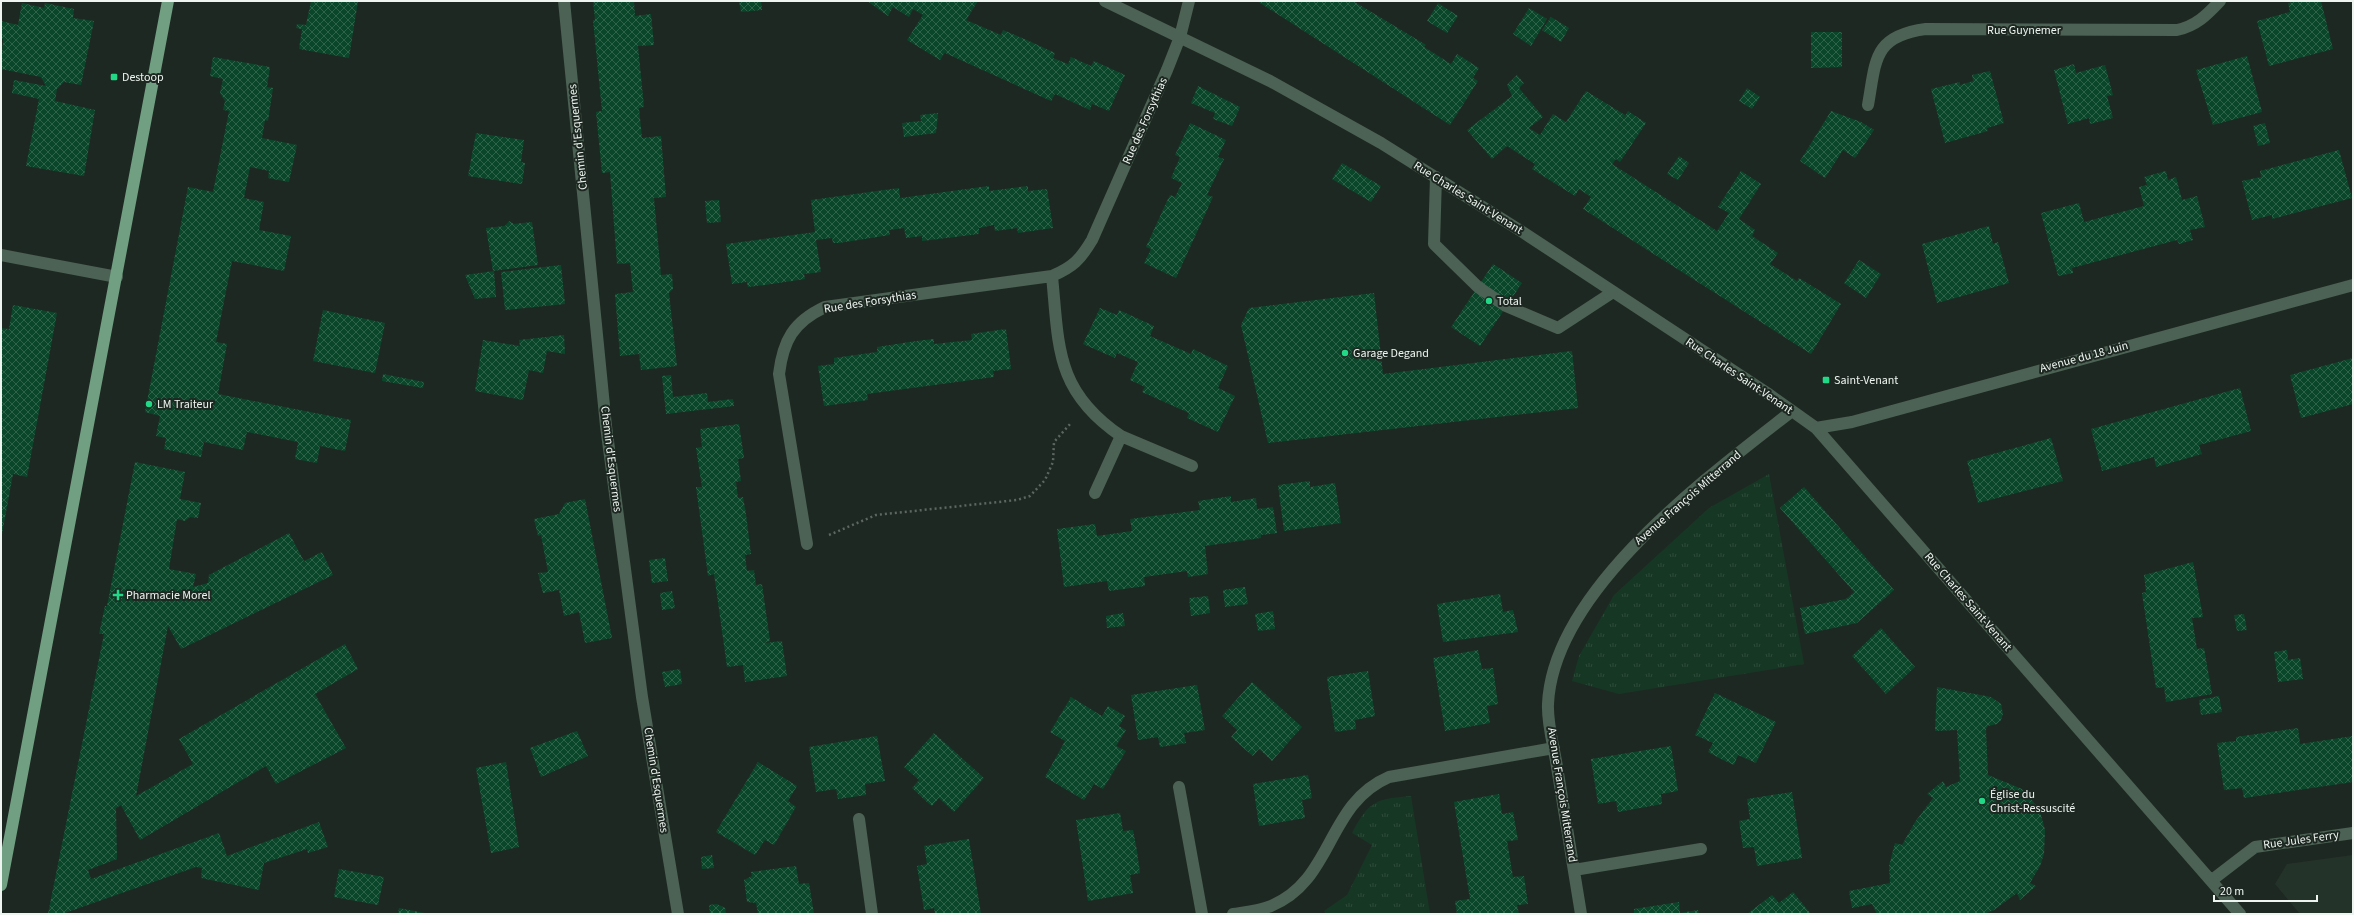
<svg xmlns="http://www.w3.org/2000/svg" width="2354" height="915" font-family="'Source Sans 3',sans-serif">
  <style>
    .built { fill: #24332a }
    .grass { fill: url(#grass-tufts) }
    .building { fill: url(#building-cross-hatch) }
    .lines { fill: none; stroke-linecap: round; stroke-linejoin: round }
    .path { stroke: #5d6660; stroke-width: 2.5; stroke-dasharray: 2 3; stroke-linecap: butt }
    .minor { stroke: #4c6254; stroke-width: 12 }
    .major { stroke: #709f82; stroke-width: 12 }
    .poi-dot { fill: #21d887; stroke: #1e2822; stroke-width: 1.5 }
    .labels { text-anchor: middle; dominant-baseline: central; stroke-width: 4; stroke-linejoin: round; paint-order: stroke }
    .street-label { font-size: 12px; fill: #eef5f0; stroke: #1e2822 }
    .poi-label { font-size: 12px; fill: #eef5f0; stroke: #1e2822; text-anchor: start }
  </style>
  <defs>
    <pattern id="grass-tufts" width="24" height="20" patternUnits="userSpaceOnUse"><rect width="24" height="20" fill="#163724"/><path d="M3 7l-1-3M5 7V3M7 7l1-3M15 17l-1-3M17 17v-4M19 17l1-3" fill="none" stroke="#2d4b39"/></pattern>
    <pattern id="building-cross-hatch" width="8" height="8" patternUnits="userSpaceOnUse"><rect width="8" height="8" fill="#0a472a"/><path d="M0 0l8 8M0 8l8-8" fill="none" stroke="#2e6249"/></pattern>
  </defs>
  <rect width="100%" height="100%" fill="#1e2822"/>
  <path class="built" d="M2353,855V914H2300L2275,884L2287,864Z"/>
  <path class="grass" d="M1769,474L1804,664L1619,694L1572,681L1579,656L1614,595L1709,508Z
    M1411,796L1430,914H1326L1324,911L1347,895L1372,845L1352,833C1369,801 1375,799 1411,796Z"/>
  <path class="building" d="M311,1H358L349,58L299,49L302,29L296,28L297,24L306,25Z
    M593,1H634L635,16L651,14L654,45L638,46L644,107L639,108L642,138L661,136L666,197L654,198L661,275L672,274L673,289L669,293L677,366L641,370L639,354L620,356L615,294L633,292L630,263L617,264L610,172L602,173L596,112L602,111L593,20H595Z
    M739,1H761L762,10L741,12Z
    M867,1H978L966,20L1001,35L1003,30L1029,41L1055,53L1053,58L1068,64L1071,57L1091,66L1094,61L1125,75L1109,111L1092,104L1090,110L1055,94L1051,101L945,53L948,48L940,60L907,40L923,15L913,9L909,17L893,7L888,16Z
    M1257,1H1353L1426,45L1424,47L1451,64L1457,54L1479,68L1473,78L1478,81L1450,125Z
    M2297,1H2321L2333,49L2269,66L2257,21L2290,12L2288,3Z
    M22,3L44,8L45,3L74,9L73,18L94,21L81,85L64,82L57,89L55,101L95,110L84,176L26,166L39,99L12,93L14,80L46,86L41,77L1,69L3,39H1V21L18,25Z
    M1438,3L1458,16L1447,33L1427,21Z
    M1529,8L1547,19L1531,46L1513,34Z
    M1551,17L1569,28L1561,42L1542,30Z
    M1811,32H1842V67L1811,68Z
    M2247,56L2262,112L2213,125L2196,70Z
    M213,57L270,67L267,87L273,88L268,121L265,120L262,138L297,145L289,182L268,178L269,171L250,167L244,198L264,202L259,230L291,236L284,271L232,261L216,342L227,344L218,394L351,420L345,451L320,446L317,463L295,459L298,442L247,432L243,450L204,442L201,457L164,449L166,438L156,436L160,416L145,412L188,187L213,192L229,111L223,110L225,101L220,93L223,79L210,76Z
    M2074,64L2076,73L2105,65L2113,95L2107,96L2113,118L2090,124L2089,118L2068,124L2054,70Z
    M1990,71L2004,123L1987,128L1988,131L1945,143L1931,89L1960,82V85L1973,81L1972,75Z
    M1517,75L1524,83L1519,88L1543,117L1529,128L1540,135L1553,114L1566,122L1586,91L1625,115L1605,147L1628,111L1646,123L1620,162L1616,159L1612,164L1717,231L1729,213L1718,207L1741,171L1761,184L1739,219L1755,230L1752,236L1778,253L1770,264L1797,281L1799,278L1841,304L1811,354L1583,209L1591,197L1579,189L1575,196L1532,169L1535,164L1507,146L1492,159L1467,130L1512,96L1507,85Z
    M1198,86L1240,107L1232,126L1213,119L1215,113L1191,103Z
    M1747,88L1760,97L1752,109L1739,101Z
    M1831,111L1861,122L1874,130L1855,158L1843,150L1825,178L1800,161Z
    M938,113L936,133L904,137L902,123L921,121L920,115Z
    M1190,123L1226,140L1218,157L1224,159L1207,195L1213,197L1176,278L1144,263L1151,249L1146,247L1167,201L1170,195L1175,197L1182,183L1171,178L1180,157L1175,155Z
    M2265,123L2270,143L2258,146L2253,126Z
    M476,133L524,140L521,162L525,163L522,184L468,176Z
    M2339,150L2352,198L2272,219V215L2252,220L2242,181L2261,177L2260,171Z
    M1679,156L1689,163L1678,180L1667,174Z
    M1342,163L1381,186L1371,202L1332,179Z
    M2166,171L2168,180L2176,177L2182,200L2197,196L2205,227L2190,230L2193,240L2179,244L2177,240L2072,268L2073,273L2058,276L2041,213L2079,203L2084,222L2144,206L2139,187L2147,185L2144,177Z
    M989,186V191L1028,186V191L1047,189L1053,228L1018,233L1017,228L995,231L994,225L979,228V234L922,241V236L906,238L904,228L889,230L890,235L839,243H833L832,238L816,240L821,272L804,274L805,279L765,285L748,287L747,282L732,284L726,244L815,232L811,200L899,188L900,198Z
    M719,200L721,222L707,223L705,201Z
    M509,221L514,224L532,222L538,265L493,271L486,228L505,226Z
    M1989,226L1993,244L1998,242L2009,283L1937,303L1922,244Z
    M1859,260L1881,274L1866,298L1844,283Z
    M1493,264L1522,283L1480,346L1451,327Z
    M561,265L565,304L505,310L501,272Z
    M494,271L496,297L475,299L465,275Z
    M1374,293L1383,374L1572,351L1578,408L1268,443L1241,325L1249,308Z
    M13,305L57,313L27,477L13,474L2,534L1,328L9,329Z
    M1100,308L1117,315L1119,310L1154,326L1150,336L1191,354L1193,349L1228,366L1218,388L1235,396L1218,432L1187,418L1189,413L1142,392L1145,387L1130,380L1138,362L1117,353L1115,358L1083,344Z
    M323,310L385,323L375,373L313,361Z
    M1006,329L1011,369L993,371L994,377L867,394L868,400L824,406L818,366L834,364V358L877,352V347L916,341L934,339V344L972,340L971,334Z
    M564,335L565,354L547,351L543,373L529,370L523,400L475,391L483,340L520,346L519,340Z
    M2353,358V404L2301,418L2290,375Z
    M383,374L424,382L423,388L382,381Z
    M671,375L673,397L707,393L708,402L733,399L734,406L666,414L662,376Z
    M2240,388L2251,431L2199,445L2202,454L2156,467L2154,457L2102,471L2091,429Z
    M739,424L744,458L738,459L741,481L736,482L738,498L743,497L746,514L751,554L745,555L747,571L754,570L756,585L762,584L770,641L764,643L782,641L787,676L745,682L743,665L727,667L714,574L708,576L696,487H702L696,448L702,447L700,429Z
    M2051,438L2063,481L1978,503L1967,461Z
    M135,462L185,472L180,499L201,503L198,518L190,517L185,521L177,519L169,569L196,574L193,587L208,583L209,575L289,533L304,561L322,552L333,575L181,649L168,626L136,796L193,764L179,739L345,644L358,669L315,694L346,748L276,784L266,766L140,840L121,805L116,808L117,859L88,870L91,879L219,833L227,856L319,822L328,847L308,853L307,849L264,863L259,890L201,878L202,868L196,867L62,914H48L104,634H99L105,606H107Z
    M1310,481V487L1335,483L1341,523L1284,531L1278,485Z
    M1804,487L1894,590L1857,623L1805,634L1800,608L1846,599L1854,592L1780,508Z
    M1231,496V502L1256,498L1257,509L1273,507L1277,533L1261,535V538L1205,546L1208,574L1188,577L1187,571L1144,577L1145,586L1109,591L1107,581L1064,587L1057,529L1095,524L1097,536L1132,531L1130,519L1200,510L1198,501Z
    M585,499L612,638L585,643L579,612L564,616L559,590L543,593L538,573L548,572L541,535L538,536L534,519L559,514L565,503Z
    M665,558L668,581L652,583L649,560Z
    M2193,562L2203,617L2192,618L2197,649L2204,648L2212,694L2166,702L2164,687L2156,688L2142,593L2146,592L2144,575Z
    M1245,587L1248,604L1225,607L1223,590Z
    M672,591L675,608L662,610L660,593Z
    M1500,594L1503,612L1513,610L1518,632L1443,642L1437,604Z
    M1208,596L1210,613L1191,616L1189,598Z
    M1273,611L1275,629L1258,631L1255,614Z
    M1123,613L1125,626L1107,628L1106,616Z
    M2244,614L2247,630L2237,631L2234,615Z
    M1881,628L1915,667L1886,694L1852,656Z
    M1478,650L1482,669L1493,668L1498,704L1487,706L1490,723L1445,731L1433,658Z
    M2287,650L2288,660L2300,658L2303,679L2278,682L2274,652Z
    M680,669L682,684L665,687L662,672Z
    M1368,671L1375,716L1355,720L1356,729L1335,732L1327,677Z
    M1252,682L1302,727L1272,761L1259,749L1253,756L1247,751L1231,737L1237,730L1222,716Z
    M1197,685L1205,730L1184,733L1186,743L1167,746L1160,747L1158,737L1138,740L1131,695Z
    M1937,687L1991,697L2001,704L2003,714L2001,720L1997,724L1988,726L1986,729L1988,775L2022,789L2035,804L2041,815L2045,830L2044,854L2040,866L2030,883L2036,886L2020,900L2017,893L1994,910L1984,914H1877L1872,904L1852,908L1849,891L1890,883L1889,866L1895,843L1902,845L1915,822L1933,798L1927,794L1943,781L1946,787L1960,781L1957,730L1935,731Z
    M1715,693L1776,722L1756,763L1738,755L1734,765L1721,759L1708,752L1713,743L1695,735Z
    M2219,696L2222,712L2201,715L2199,700Z
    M1071,697L1102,716L1108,706L1125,716L1119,726L1126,730L1116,746L1126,751L1103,789L1094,784L1084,800L1045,777L1065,741L1050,732Z
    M2298,728L2300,744L2353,736V782L2244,798L2242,788L2224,790L2217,743L2236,741V737Z
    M577,731L588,756L541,777L530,748Z
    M934,733L984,778L954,812L939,798L932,806L927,802L912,788L919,780L904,767Z
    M877,736L885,781L865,784L866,795L838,799L836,789L816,792L809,747Z
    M1671,746L1678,791L1661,794L1662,804L1618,812L1616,801L1598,804L1591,759Z
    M506,762L519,847L491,853L476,768Z
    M758,762L797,786L788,801L796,807L774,845L765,840L755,855L716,832Z
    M1308,775L1312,798L1302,800L1305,818L1259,826L1253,784Z
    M1792,792L1802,858L1757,866L1754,847L1743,848L1740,828L1739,821L1750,819L1747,799Z
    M1499,794L1502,814L1513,812L1518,840L1507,841L1513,877L1524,876L1528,904L1517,905L1519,914H1457L1455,901L1470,899L1454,802Z
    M1120,813L1123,831L1133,830L1137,851L1140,873L1130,875L1133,893L1088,901L1076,820Z
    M969,839L981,914H935L934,908L924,910L917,866L927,864L924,846Z
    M712,855L714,868L702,869L701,857Z
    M796,866L799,884L809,883L814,914H758L756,903L747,902L744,880L752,876L751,872Z
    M339,869L384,877L378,905L334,897Z
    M1793,892L1811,914H1747L1772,895L1779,903Z
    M1679,902L1680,913L1698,910L1699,914H1634V909Z
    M717,904L725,908L726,914H710L709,905Z
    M399,908L424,913V914H398Z"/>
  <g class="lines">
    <path class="path" d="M829,535L876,515L1017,500L1030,496L1045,480L1053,462L1054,442L1071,423"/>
    <path class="minor" d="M564,1L606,426L642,697L678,914
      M1105,1L1270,81L1381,143L1521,231L1767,393L1816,428L2240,914
      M1868,105C1876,60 1873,36 1926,29L2177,30C2196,26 2207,15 2220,1
      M1436,177L1434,244L1478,287L1506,306L1558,328L1613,292
      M1,255L117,277
      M1052,276C1059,347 1055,391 1121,436L1095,493
      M1816,428L1852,422L2353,285
      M1121,436L1192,466
      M807,544L779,374C783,341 793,322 825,307L1052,276C1073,267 1080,260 1092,240L1167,70L1180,37L1189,1
      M1179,787L1202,914
      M859,819L872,914
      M1574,870L1701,849
      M2212,880L2255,847L2353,833
      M1233,914C1246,912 1259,911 1271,906C1334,880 1326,804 1389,777L1554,748
      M1581,914C1573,865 1565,816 1557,767C1554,747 1547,724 1548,704C1553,590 1709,476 1792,411"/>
    <path class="major" d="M1,885L168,1"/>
  </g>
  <g class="poi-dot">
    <rect x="110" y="73" width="8" height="8" rx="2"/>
    <circle cx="1489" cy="301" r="4"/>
    <circle cx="1345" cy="353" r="4"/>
    <rect x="1822" y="376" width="8" height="8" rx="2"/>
    <circle cx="149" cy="404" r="4"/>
    <path d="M116 589h4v4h4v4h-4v4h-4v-4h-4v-4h4z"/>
    <circle cx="1982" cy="801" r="4"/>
  </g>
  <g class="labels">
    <g class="street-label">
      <text x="2024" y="30">Rue Guynemer</text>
      <text transform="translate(1145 121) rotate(-66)">Rue des Forsythias</text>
      <text transform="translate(578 137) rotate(-96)">Chemin d'Esquermes</text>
      <text transform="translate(1468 198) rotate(32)">Rue Charles Saint-Venant</text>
      <text transform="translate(870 302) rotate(-9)">Rue des Forsythias</text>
      <text transform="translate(2084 357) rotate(-15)">Avenue du 18 Juin</text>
      <text transform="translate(1739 376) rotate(34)">Rue Charles Saint-Venant</text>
      <text transform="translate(611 459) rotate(83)">Chemin d'Esquermes</text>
      <text transform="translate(1688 498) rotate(-41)">Avenue François Mitterrand</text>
      <text transform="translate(1968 602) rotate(49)">Rue Charles Saint-Venant</text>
      <text transform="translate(656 780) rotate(81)">Chemin d'Esquermes</text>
      <text transform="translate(1562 795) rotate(81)">Avenue François Mitterrand</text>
      <text transform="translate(2301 840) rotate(-8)">Rue Jules Ferry</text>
    </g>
    <g class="poi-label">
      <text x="122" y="77">Destoop</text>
      <text x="1497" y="301">Total</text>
      <text x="1353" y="353">Garage Degand</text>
      <text x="1834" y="380">Saint-Venant</text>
      <text x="157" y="404">LM Traiteur</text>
      <text x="126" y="595">Pharmacie Morel</text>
      <text x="1990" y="794">Église du<tspan x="1990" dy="14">Christ-Ressuscité</tspan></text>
    </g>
  </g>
  <rect width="2354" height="915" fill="none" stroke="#eef5f0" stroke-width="4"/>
  <path d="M2214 895v6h103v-6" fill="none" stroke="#eef5f0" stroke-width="2"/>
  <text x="2220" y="895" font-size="12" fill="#eef5f0" stroke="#1e2822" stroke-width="3" paint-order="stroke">20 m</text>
</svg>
